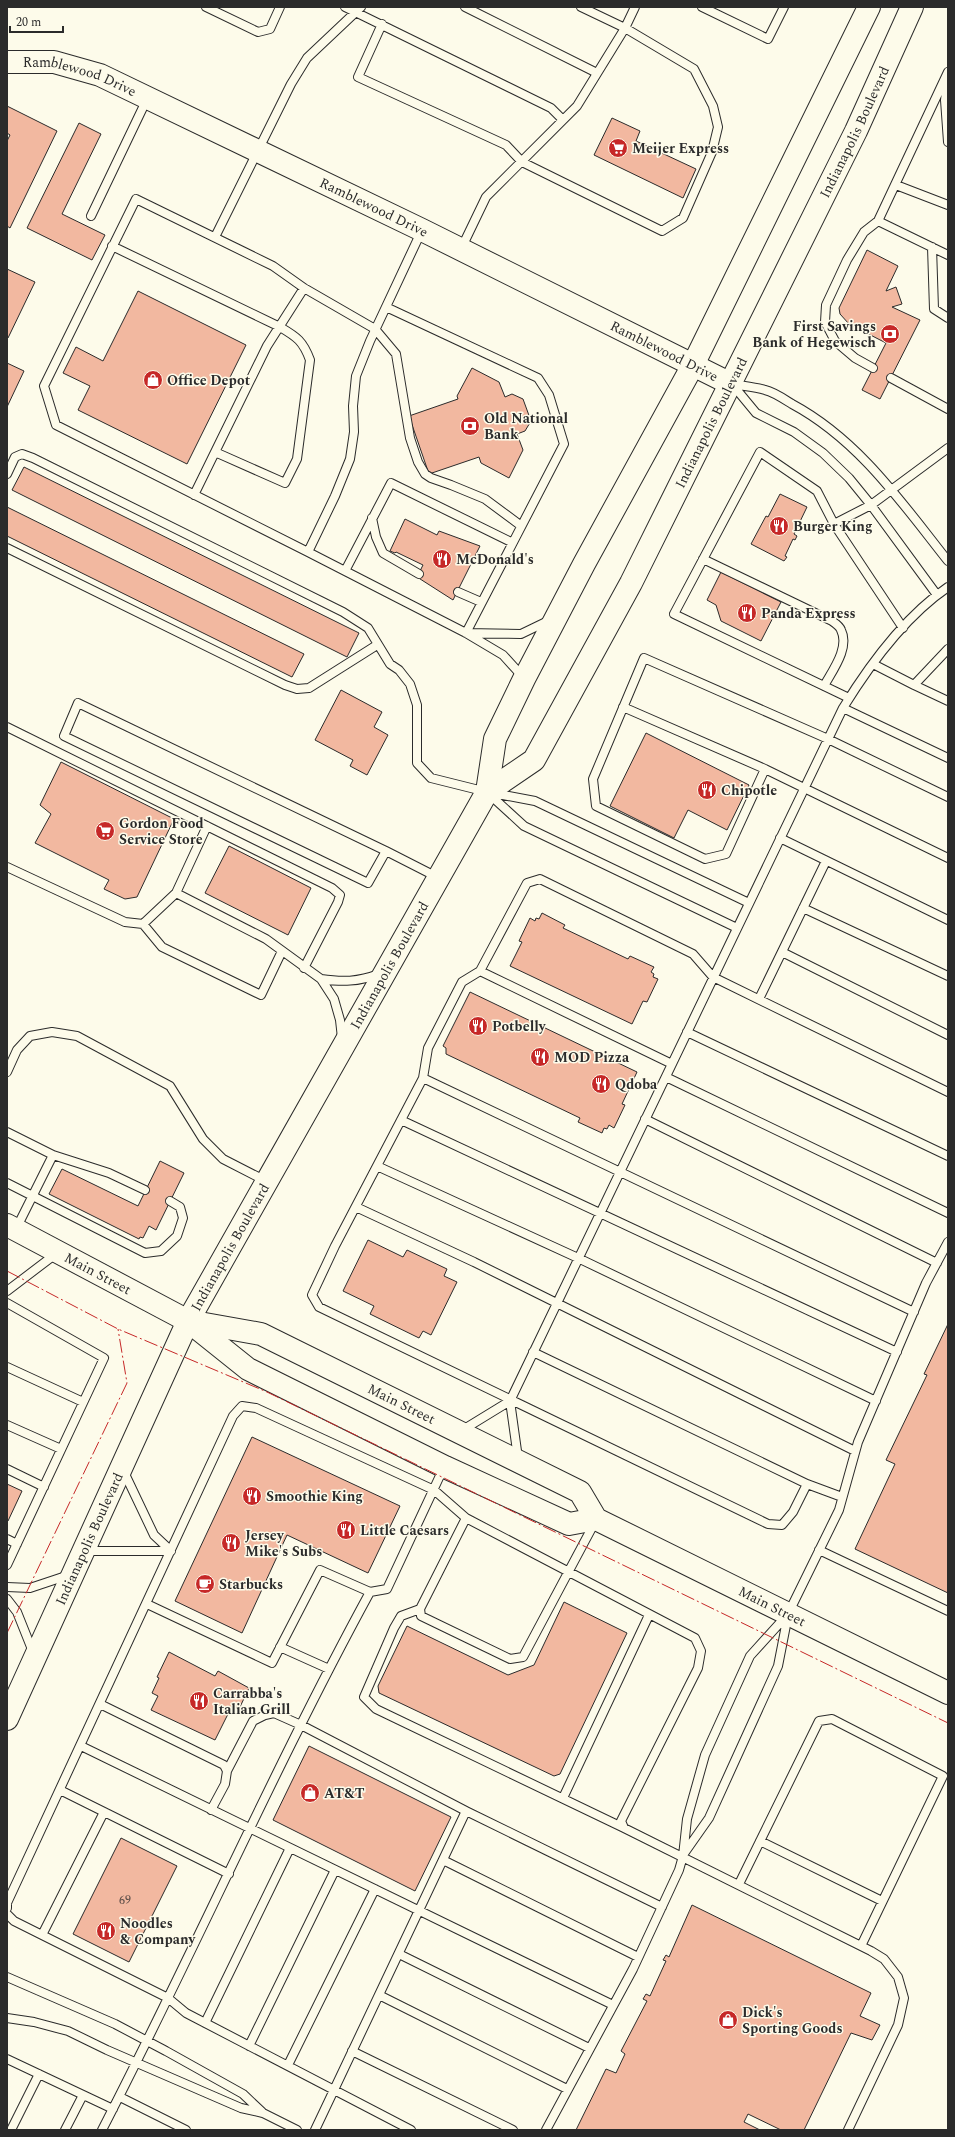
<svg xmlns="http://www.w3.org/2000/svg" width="955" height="2137" font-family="Spectral,serif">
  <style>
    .building { fill: #f2b8a0; stroke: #2b2b2b }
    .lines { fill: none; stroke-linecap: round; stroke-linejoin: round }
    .lane-casing { stroke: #2b2b2b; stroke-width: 10 }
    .secondary-casing { stroke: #2b2b2b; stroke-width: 24 }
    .highway-casing { stroke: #2b2b2b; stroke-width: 24 }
    .lane { stroke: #fdfbea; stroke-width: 8 }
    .secondary { stroke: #fdfbea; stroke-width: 22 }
    .highway { stroke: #fdfbea; stroke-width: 22 }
    .power { stroke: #c62828; stroke-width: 1; stroke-dasharray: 14 3 2 3; stroke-linecap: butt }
    .labels { text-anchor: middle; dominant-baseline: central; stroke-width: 3; stroke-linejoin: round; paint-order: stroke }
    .number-label { font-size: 12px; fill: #5d4e48 }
    .street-label { font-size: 14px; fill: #2b2b2b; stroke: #fdfbea }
    .poi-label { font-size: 14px; font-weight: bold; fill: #2b2b2b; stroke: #fdfbea; text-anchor: start }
  </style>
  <rect width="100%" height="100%" fill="#fdfbea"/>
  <path class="building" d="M7,106L57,131L10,228L7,226V141L10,135L7,133Z
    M612,118L640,131L636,141L696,169L683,198L594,155Z
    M79,123L101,134L62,214L105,235L92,260L27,228Z
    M867,250L898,266L886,291L896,287L902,304L892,307L920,320L880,399L862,390L886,343L849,324L840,314L839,308Z
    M7,269L35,282L8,338H7Z
    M138,291L246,345L187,464L78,410L90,386L63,373L76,347L103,361Z
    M7,363L24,371L7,407Z
    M472,368L499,382L505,397L512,394L523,399L531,421L525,431L517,434L523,450L509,478L481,463L479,457L429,474L409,416L458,399L457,396Z
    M24,467L359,633L347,657L12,490Z
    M780,494L807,507L794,534L797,536L795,540L793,539L785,556L787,557L784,561L751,544L766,516L768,517Z
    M7,507L304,654L292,677L7,536Z
    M405,519L437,535L439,531L480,546L453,600L417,577L423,565L396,552L395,553L390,551Z
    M721,572L781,602L761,641L721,621L716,605L707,600Z
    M341,690L382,712L374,727L388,735L367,775L350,766L353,760L315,740Z
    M646,733L749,785L727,830L688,810L674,838L610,806Z
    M61,762L174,819L137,897L125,899L104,889L109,880L35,843L51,814L40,805Z
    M229,846L311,888L288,935L205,893Z
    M542,913L565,925L563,928L628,959L630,956L654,967L651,972L654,974L653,977L658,979L647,1002L643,1001L632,1024L510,966L522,942L519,941L530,918L535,921L536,918L539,919Z
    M470,992L637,1072L622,1104L625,1105L614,1128L609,1125L607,1129L604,1128L602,1133L578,1122L580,1118L446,1054V1048L443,1046Z
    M160,1161L184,1173L156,1230L149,1226L143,1238L140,1237L139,1239L49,1194L62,1169L138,1206Z
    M368,1240L403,1257L407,1250L447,1269L444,1276L457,1282L431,1335L423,1331L419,1338L370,1314L374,1306L343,1291Z
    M948,1324V1593L855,1549L895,1464L886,1460L927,1375L924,1374Z
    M252,1437L400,1506L368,1573L287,1535L242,1633L175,1601Z
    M7,1484L22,1491L8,1521L7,1520Z
    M564,1602L627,1633L560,1774L554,1776L379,1693L378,1686L407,1626L508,1675L534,1665Z
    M169,1652L215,1676L218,1671L249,1688L239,1709L232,1706L215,1740L151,1710L158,1696L152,1693L159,1678L157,1677Z
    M309,1746L451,1817L415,1891L273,1820Z
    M121,1838L177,1866L129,1962L73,1934Z
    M692,1905L871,1993L860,2016L880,2025L872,2040L851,2033L804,2130H781L748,2114L744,2122L760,2130H576L606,2069L616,2073L625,2054L621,2051L647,2001L643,1999L646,1994L650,1996L666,1961L663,1960L666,1955L669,1957Z"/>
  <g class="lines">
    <g class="lane-casing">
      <path id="lane" d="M206,7L258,32L270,29L280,7
        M345,7L551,108L563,120
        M465,7L597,73
        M702,7L768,39L784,7
        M382,24L358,77L506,145L522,162L662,231L683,218L712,152L718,127L713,106L694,69L625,28L581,7
        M948,78L945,100L948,142
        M896,185L948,205
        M91,216L147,99
        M878,221L948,255
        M422,230L370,341L356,376L353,406L354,432L350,459L335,496L308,552L466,633L503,655L523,677
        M215,237L291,84L307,58L361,7
        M112,246L280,327C297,337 303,341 310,360L297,459L285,483L215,452
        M932,247L934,309L948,318
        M461,249L486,197L577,106L625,28L635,7
        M386,307L538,378L549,395L564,444L466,633
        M873,368L855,358L835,341L825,322L826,305L847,260L864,232L878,221L948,72
        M891,378L948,409
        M732,384L756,413L794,432L823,453L849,478L871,505L937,595
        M732,384C743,386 755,387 765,390C774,392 784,399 792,404C859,440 902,503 948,561
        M7,474L15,457L22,454L33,458L343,612L368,628L390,664L399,670L410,684L417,705V763L431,778L487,792L535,801L749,903
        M194,495L267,346L304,288
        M372,518L376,537L383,553L419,574
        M834,524L871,505L948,448
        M7,548L285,685L297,689L309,688L377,645
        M308,552L56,425L44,386L136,199L273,266L304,288L375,329L396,354L410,438L418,462L425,474L431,478L451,485L485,499L520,525
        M703,559L832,621C835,623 840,627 841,630C850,648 832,671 824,686
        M345,571L391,483L511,542
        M458,592L481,602
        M466,633L521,634L550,620
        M873,664L914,685L948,649
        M914,685L948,701
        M849,698L674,614L760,452L817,491L834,524L903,628
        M623,707L765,769
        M843,708L948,758
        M7,727L332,888L340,895L338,902L304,968
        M488,793L524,826L737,928
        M948,797L828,739L644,658L593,779L596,806L705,859L726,854L765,769L948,858
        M780,838L948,920
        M386,851L78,703L64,736L368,883L386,851L437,877
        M7,867L125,922L143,924L176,893L266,939L321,979L334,999L340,1020L342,1038
        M176,893L207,826
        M803,908L948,976
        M143,924L162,947L261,995L282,951
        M782,952L948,1035
        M480,971L672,1064
        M321,979C342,982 358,982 379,974
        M759,999L826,861
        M687,1032L948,1156
        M7,1072L17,1050L30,1036L52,1032L77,1036L170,1086L203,1139L223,1159L266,1181
        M666,1077L948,1213
        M423,1078L914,1312
        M645,1119L937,1263
        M401,1120L897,1352
        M7,1132L53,1155L109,1173L145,1190
        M377,1166L578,1258L876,1401
        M7,1183L145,1253L161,1251L177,1236L183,1218L180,1207L170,1201
        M356,1207L474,1262L855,1451
        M16,1229L53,1155
        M7,1291L57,1253
        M7,1303L104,1358L7,1565
        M533,1352L807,1484
        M7,1367L83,1402
        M510,1401L518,1458
        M7,1425L61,1449
        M461,1431L510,1401L843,708C870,664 904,617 948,587
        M7,1469L44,1487
        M124,1472L154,1535L171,1551
        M842,1497L807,1484L793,1512L782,1525L768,1524L319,1307L312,1295L335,1246L423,1078L428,1048L462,982L480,971L527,883L540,879L693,954L713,977L948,1092
        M466,1518L420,1609L421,1616L510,1659L523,1657L595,1522
        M7,1539L17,1544
        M819,1550L948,1611
        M85,1551H171
        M7,1587L30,1588L69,1575
        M7,1599L17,1612L33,1652
        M147,1604L272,1663L320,1570L370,1592
        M420,1609L401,1616L394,1628L364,1697L376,1709L624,1828
        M280,1647L329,1669
        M100,1704L224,1765L227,1771L225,1784L211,1810
        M81,1746L613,2005
        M227,1771L253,1721L265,1715L274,1713L301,1725L466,1811L315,2130
        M60,1790L229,1874
        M563,1798L649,1615
        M466,1811L662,1907
        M760,1841L882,1901
        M683,1855L709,1818L778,1666L788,1615
        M443,1860L638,1957
        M739,1884L819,1721L832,1719L943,1776L861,1946
        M7,1908V1903L233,1416L242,1406L256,1408L434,1490L466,1518L695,1638L701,1651L698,1668L621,1821L624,1828L871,1951L884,1959L898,1977L904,1998L898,2025L848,2130
        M7,1914L14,1921L168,1998L186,2013L411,2130
        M42,1935L104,1812
        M399,1954L589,2048
        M7,1977L115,2024L166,2051L243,2094L262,2112
        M379,1995L567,2089
        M7,2018L34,2022L68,2031L107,2050L241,2108L263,2113L297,2130
        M205,2023L290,1848
        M249,2046L335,1870
        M352,2051L513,2130
        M7,2059L113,2109
        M288,2065L375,1889
        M120,2097L186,2130
        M11,2130L39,2074
        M65,2130L83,2095
        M102,2130C194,1952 274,1768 370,1592L387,1589L444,1467
        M546,2130L633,1969L679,1870L683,1856L687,1819L705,1755L750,1656L788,1614L839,1510L858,1442L926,1283L948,1242"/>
    </g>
    <g class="secondary-casing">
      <g id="secondary">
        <path id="s1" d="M7,62H54L100,75L422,230L731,384"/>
        <path id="s2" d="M7,1225L188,1321L248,1369L445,1467L569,1524L596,1519"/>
        <path id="s3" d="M188,1321L261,1334L580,1492L596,1519L948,1693"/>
      </g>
    </g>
    <g class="highway-casing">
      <g id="highway">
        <path id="s4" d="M487,792L534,760L631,583L856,131L912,7"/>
        <path id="s5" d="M7,1719L188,1321L487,792L495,739L524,679L584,564L693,365L869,7"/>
      </g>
    </g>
    <use href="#lane" class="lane"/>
    <use href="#secondary" class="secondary"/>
    <use href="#highway" class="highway"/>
    <path class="power" d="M7,1271L118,1329L267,1392L948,1723
      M7,1633L127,1383L118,1329"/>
  </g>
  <defs>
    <g id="supermarket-disc" transform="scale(1)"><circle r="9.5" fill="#c62828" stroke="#fdfbea"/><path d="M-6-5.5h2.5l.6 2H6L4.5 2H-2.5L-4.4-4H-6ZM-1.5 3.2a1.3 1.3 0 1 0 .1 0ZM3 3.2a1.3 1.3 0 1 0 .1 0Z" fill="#fff"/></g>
    <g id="bank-disc" transform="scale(1)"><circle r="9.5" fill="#c62828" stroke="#fdfbea"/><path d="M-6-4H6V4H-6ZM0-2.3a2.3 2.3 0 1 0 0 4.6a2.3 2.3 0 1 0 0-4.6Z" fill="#fff"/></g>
    <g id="shop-disc" transform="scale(1)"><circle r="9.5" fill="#c62828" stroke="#fdfbea"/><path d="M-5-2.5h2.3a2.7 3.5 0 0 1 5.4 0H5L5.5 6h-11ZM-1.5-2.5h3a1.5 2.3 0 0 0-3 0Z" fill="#fff"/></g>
    <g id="restaurant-disc" transform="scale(1)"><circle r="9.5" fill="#c62828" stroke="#fdfbea"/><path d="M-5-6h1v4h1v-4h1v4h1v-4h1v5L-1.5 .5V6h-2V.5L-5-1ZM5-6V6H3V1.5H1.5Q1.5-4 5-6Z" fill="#fff"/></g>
    <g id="cafe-disc" transform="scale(1)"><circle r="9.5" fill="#c62828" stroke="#fdfbea"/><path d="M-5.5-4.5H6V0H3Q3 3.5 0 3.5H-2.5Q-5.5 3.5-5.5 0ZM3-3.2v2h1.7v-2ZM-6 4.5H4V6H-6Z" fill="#fff"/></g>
  </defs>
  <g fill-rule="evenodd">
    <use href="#supermarket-disc" x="618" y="148"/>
    <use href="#bank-disc" x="890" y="334"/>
    <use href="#shop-disc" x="153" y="380"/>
    <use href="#bank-disc" x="470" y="426"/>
    <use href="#restaurant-disc" x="779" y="526"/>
    <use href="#restaurant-disc" x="442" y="559"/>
    <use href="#restaurant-disc" x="747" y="613"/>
    <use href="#restaurant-disc" x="707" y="790"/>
    <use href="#supermarket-disc" x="105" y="831"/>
    <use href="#restaurant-disc" x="478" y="1026"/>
    <use href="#restaurant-disc" x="540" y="1057"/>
    <use href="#restaurant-disc" x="601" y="1084"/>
    <use href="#restaurant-disc" x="252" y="1496"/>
    <use href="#restaurant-disc" x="346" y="1530"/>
    <use href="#restaurant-disc" x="231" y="1543"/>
    <use href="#cafe-disc" x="205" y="1584"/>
    <use href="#restaurant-disc" x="199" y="1701"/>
    <use href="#shop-disc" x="310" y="1793"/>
    <use href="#restaurant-disc" x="106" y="1931"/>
    <use href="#shop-disc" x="728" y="2020"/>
  </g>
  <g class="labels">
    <g class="number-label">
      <text x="125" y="1900">69</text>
    </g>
    <g class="street-label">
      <text stroke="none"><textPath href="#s1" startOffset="75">Ramblewood Drive</textPath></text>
      <text stroke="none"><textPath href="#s4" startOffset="762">Indianapolis Boulevard</textPath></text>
      <text stroke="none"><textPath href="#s1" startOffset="399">Ramblewood Drive</textPath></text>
      <text stroke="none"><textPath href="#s1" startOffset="723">Ramblewood Drive</textPath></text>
      <text stroke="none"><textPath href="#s4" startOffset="438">Indianapolis Boulevard</textPath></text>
      <text stroke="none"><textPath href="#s5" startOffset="846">Indianapolis Boulevard</textPath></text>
      <text stroke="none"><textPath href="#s5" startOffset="522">Indianapolis Boulevard</textPath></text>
      <text stroke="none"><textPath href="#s2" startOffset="103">Main Street</textPath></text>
      <text stroke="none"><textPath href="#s3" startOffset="231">Main Street</textPath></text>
      <text stroke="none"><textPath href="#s5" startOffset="198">Indianapolis Boulevard</textPath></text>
      <text stroke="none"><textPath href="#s3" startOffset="658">Main Street</textPath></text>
    </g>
    <g class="poi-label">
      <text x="632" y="148">Meijer Express</text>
      <text x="876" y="326" text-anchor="end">First Savings<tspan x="876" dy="16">Bank of Hegewisch</tspan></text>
      <text x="167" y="380">Office Depot</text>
      <text x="484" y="418">Old National<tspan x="484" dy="16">Bank</tspan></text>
      <text x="793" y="526">Burger King</text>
      <text x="456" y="559">McDonald's</text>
      <text x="761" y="613">Panda Express</text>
      <text x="721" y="790">Chipotle</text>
      <text x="119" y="823">Gordon Food<tspan x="119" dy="16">Service Store</tspan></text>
      <text x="492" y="1026">Potbelly</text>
      <text x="554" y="1057">MOD Pizza</text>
      <text x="615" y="1084">Qdoba</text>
      <text x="266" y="1496">Smoothie King</text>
      <text x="360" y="1530">Little Caesars</text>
      <text x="245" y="1535">Jersey<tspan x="245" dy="16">Mike's Subs</tspan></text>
      <text x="219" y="1584">Starbucks</text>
      <text x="213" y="1693">Carrabba's<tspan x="213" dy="16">Italian Grill</tspan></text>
      <text x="324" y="1793">AT&amp;T</text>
      <text x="120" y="1923">Noodles<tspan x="120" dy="16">&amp; Company</tspan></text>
      <text x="742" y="2012">Dick's<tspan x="742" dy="16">Sporting Goods</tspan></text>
    </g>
  </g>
  <rect width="955" height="2137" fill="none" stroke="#2b2b2b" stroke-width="16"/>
  <path d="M10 26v6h53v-6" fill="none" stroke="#2b2b2b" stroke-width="2"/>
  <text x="16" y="26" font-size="12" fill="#2b2b2b" stroke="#fdfbea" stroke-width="3" paint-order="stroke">20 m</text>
</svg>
